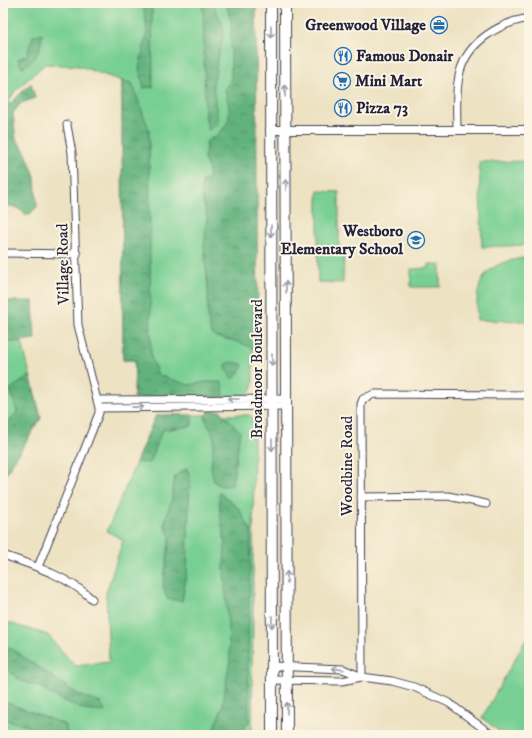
<svg xmlns="http://www.w3.org/2000/svg" width="532" height="738" font-family="'IM FELL DW Pica',serif">
  <style>
    .green { fill: #78cf93; stroke: #4d7867 }
    .forest { fill: url(#forest-crowns); stroke: #426a5c }
    .lines { fill: none; stroke-linecap: round; stroke-linejoin: round }
    .minor-casing { stroke: #403f4f; stroke-width: 9 }
    .tertiary-casing { stroke: #403f4f; stroke-width: 10 }
    .secondary-casing { stroke: #403f4f; stroke-width: 12 }
    .minor { stroke: #fff; stroke-width: 7 }
    .tertiary { stroke: #fff; stroke-width: 8 }
    .secondary { stroke: #fff; stroke-width: 10 }
    .oneway { stroke: #9c9ca7 }
    .labels { text-anchor: middle; dominant-baseline: central; stroke-width: 4; stroke-linejoin: round; paint-order: stroke }
    .poi-label { font-size: 16px; font-weight: bold; fill: #22223b; stroke: #fcf5e5; text-anchor: start }
    .street-label { font-size: 16px; fill: #22223b; stroke: #fcf5e5 }
  </style>
  <defs>
    <pattern id="forest-crowns" width="20" height="18" patternUnits="userSpaceOnUse"><rect width="20" height="18" fill="#62b27d"/><path d="M2 6a3 3 0 1 1 6 0M12 15a3 3 0 1 1 6 0" fill="none" stroke="#509068"/></pattern>
  </defs>
  <rect width="100%" height="100%" fill="#fcf5e5"/>
  <filter id="ink" filterUnits="userSpaceOnUse"><feTurbulence type="fractalNoise" baseFrequency=".025" numOctaves="2"/><feDisplacementMap in="SourceGraphic" scale="8" xChannelSelector="R" yChannelSelector="G"/><feConvolveMatrix kernelMatrix="1 2 1 2 8 2 1 2 1" color-interpolation-filters="sRGB"/></filter>
  <filter id="wash" filterUnits="userSpaceOnUse"><feTurbulence type="fractalNoise" baseFrequency=".012" numOctaves="4" result="noise"/><feDisplacementMap in="SourceGraphic" scale="16" xChannelSelector="R" yChannelSelector="G"/><feGaussianBlur stdDeviation="0.9" result="paint"/><feColorMatrix in="noise" values="0 0 0 0 0 0 0 0 0 0 0 0 0 0 0 0 0 1.4 0 .05"/><feComposite in="paint" operator="in"/></filter>
  <g filter="url(#wash)">
    <rect width="100%" height="100%" fill="#ede2c2"/>
    <path class="green" d="M3,3H250L253,385L247,396L134,398L135,360H123L122,81L79,66L45,64L15,91L9,101L8,188H3Z
      M529,161V245L482,247L479,162Z
      M318,191L339,192V252L344,253L343,283L318,282Z
      M529,257V321L477,320C475,276 485,263 529,257Z
      M429,264H440V287H411V269L429,268Z
      M3,303H12L41,418L3,478Z
      M156,415H250L254,419L252,735H3V621L48,635L75,666L109,662L106,593L123,540L107,531Z
      M529,634V735H504L482,718Z"/>
    <path class="forest" d="M139,3H152L153,87L144,88L139,68L147,32L144,10Z
      M203,3H213L224,29L213,84L218,124L208,130L205,113Z
      M226,3H256L258,350L238,342L216,337L211,333L208,319V289L204,246L207,217L201,192L202,181L208,179L209,170L204,159L207,141C231,127 233,118 225,90L231,80V21Z
      M42,33C41,51 38,58 22,68L18,59L27,55L33,36Z
      M122,81L132,83L149,130L151,357L158,375L189,385L206,382H222L224,397L134,398L135,360H123Z
      M31,83L35,98L21,103L13,113L16,139L25,151L35,176L37,207L28,216L16,207L3,205V111Z
      M3,301H33L35,339L14,342L3,341Z
      M230,362L242,364L243,366L235,378H231L226,368V365Z
      M30,376L41,418L3,478V429L17,412L10,389Z
      M208,411H221L240,432L232,485L221,486L214,482L211,467L214,437L205,418Z
      M156,415H192V426L162,430L150,463L136,462Z
      M187,468L190,477L187,572L182,601L167,599L163,586L170,537L164,525L171,502L175,476Z
      M219,492L239,509L251,531L248,651L249,722L239,735H213V731L222,708L230,659L224,568L225,541L220,514Z
      M3,643L79,695L101,703L105,712L84,710L46,692L42,688L20,680L3,666Z
      M3,701L66,725L67,735H59L3,719Z"/>
  </g>
  <g filter="url(#ink)">
    <g class="lines">
      <g class="minor-casing">
        <path id="minor" d="M457,130C457,111 455,90 460,72C468,41 500,23 529,18
          M3,253L77,254
          M97,400L286,399
          M99,408L287,406
          M361,497L448,496L486,504
          M3,555C35,566 67,576 92,599
          M38,567L99,413V408L78,325L72,153L67,125
          M272,666L343,669L362,677L392,681L414,687L449,703L492,735
          M362,677L361,404L363,399L374,394L529,395
          M272,680L342,681L361,677"/>
      </g>
      <g class="tertiary-casing">
        <path id="tertiary" d="M270,130H529"/>
      </g>
      <g class="secondary-casing">
        <path id="secondary" d="M271,3L272,735
          M285,3L287,735"/>
      </g>
      <use href="#minor" class="minor"/>
      <use href="#tertiary" class="tertiary"/>
      <use href="#secondary" class="secondary"/>
    </g>
    <defs><path id="oneway-shaft" d="M-6 0H5M1.5-3L5.5 0L1.5 3" fill="none" stroke-width="1.6" stroke-linecap="round" stroke-linejoin="round"/></defs>
    <g class="oneway">
      <use href="#oneway-shaft" transform="translate(271 32) rotate(90)"/>
      <use href="#oneway-shaft" transform="translate(285 91) rotate(-90)"/>
      <use href="#oneway-shaft" transform="translate(286 185) rotate(-90)"/>
      <use href="#oneway-shaft" transform="translate(271 231) rotate(90)"/>
      <use href="#oneway-shaft" transform="translate(286 287) rotate(-91)"/>
      <use href="#oneway-shaft" transform="translate(272 360) rotate(90)"/>
      <use href="#oneway-shaft" transform="translate(233 399) rotate(180)"/>
      <use href="#oneway-shaft" transform="translate(138 407) rotate(-1)"/>
      <use href="#oneway-shaft" transform="translate(272 445) rotate(90)"/>
      <use href="#oneway-shaft" transform="translate(287 577) rotate(-90)"/>
      <use href="#oneway-shaft" transform="translate(272 622) rotate(91)"/>
      <use href="#oneway-shaft" transform="translate(338 669) rotate(-173)"/>
      <use href="#oneway-shaft" transform="translate(287 708) rotate(-90)"/>
    </g>
  </g>
  <defs>
    <g id="office-ring" transform="scale(0.9)"><circle r="9.5" fill="#fcf5e5" stroke="#1f6fb2" stroke-width="1.5"/><path d="M-6-3h4V-5.5h4V-3h4V5H-6ZM-1-4.5V-3h2v-1.5ZM-6 0V1H6V0Z" fill="#1f6fb2"/></g>
    <g id="restaurant-ring" transform="scale(0.9)"><circle r="9.5" fill="#fcf5e5" stroke="#1f6fb2" stroke-width="1.5"/><path d="M-5-6h1v4h1v-4h1v4h1v-4h1v5L-1.5 .5V6h-2V.5L-5-1ZM5-6V6H3V1.5H1.5Q1.5-4 5-6Z" fill="#1f6fb2"/></g>
    <g id="supermarket-ring" transform="scale(0.9)"><circle r="9.5" fill="#fcf5e5" stroke="#1f6fb2" stroke-width="1.5"/><path d="M-6-5.5h2.5l.6 2H6L4.5 2H-2.5L-4.4-4H-6ZM-1.5 3.2a1.3 1.3 0 1 0 .1 0ZM3 3.2a1.3 1.3 0 1 0 .1 0Z" fill="#1f6fb2"/></g>
    <g id="school-ring" transform="scale(0.9)"><circle r="9.5" fill="#fcf5e5" stroke="#1f6fb2" stroke-width="1.5"/><path d="M0-5L7-2L0 1L-7-2ZM-4 1L0 2.5L4 1V4Q0 6-4 4Z" fill="#1f6fb2"/></g>
  </defs>
  <g fill-rule="evenodd">
    <use href="#office-ring" x="439" y="25"/>
    <use href="#restaurant-ring" x="343" y="56"/>
    <use href="#supermarket-ring" x="342" y="81"/>
    <use href="#restaurant-ring" x="343" y="108"/>
    <use href="#school-ring" x="416" y="240"/>
  </g>
  <g class="labels">
    <g class="poi-label">
      <text x="426" y="25" text-anchor="end">Greenwood Village</text>
      <text x="356" y="56">Famous Donair</text>
      <text x="355" y="81">Mini Mart</text>
      <text x="356" y="108">Pizza 73</text>
      <text x="403" y="231" text-anchor="end">Westboro<tspan x="403" dy="18">Elementary School</tspan></text>
    </g>
    <g class="street-label">
      <text transform="translate(63 264) rotate(-91)">Village Road</text>
      <text transform="translate(257 369) rotate(-90)">Broadmoor Boulevard</text>
      <text transform="translate(347 466) rotate(-90)">Woodbine Road</text>
    </g>
  </g>
  <rect width="532" height="738" fill="none" stroke="#fcf5e5" stroke-width="16"/>
</svg>
